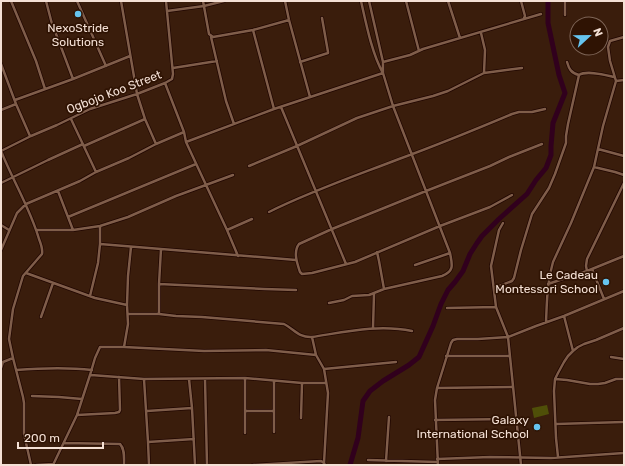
<svg xmlns="http://www.w3.org/2000/svg" width="625" height="466" font-family="Rubik,sans-serif">
  <style>
    .green { fill: #4f4f08 }
    .lines { fill: none; stroke-linecap: round; stroke-linejoin: round }
    .river { stroke: #31001d; stroke-width: 5 }
    .minor-casing { stroke: #200600; stroke-width: 4 }
    .minor { stroke: #7f5d4a; stroke-width: 2.5 }
    .poi-dot { fill: #66c4ef; stroke: #2f1303; stroke-width: 1.5 }
    .labels { text-anchor: middle; dominant-baseline: central; stroke-width: 3.5; stroke-linejoin: round; paint-order: stroke }
    .poi-label { font-size: 12px; fill: #f4e0d5; stroke: #2f1303; text-anchor: end }
    .street-label { font-size: 12px; fill: #f4e0d5; stroke: #2f1303 }
  </style>
  <rect width="100%" height="100%" fill="#3a1d0c"/>
  <path class="green" d="M547,405L549,414L534,418L532,408Z"/>
  <g class="lines">
    <path class="river" d="M350,465L358,438L363,401L370,391L383,381L409,365L419,357L433,326L441,304L448,290L455,282L463,271L470,254L477,243L482,236L499,219L527,194L536,180L546,168L551,155V146L553,123L565,93L559,75L548,23V1"/>
    <g class="minor-casing">
      <path id="minor" d="M11,1L36,61L45,89
        M46,1L52,24L58,39L73,79
        M77,1L106,66
        M121,1L137,94L145,119
        M203,1L209,34L213,37L253,30L289,20
        M285,1L289,20L310,97
        M406,1L419,51
        M448,1L460,38
        M521,1L525,16L524,18
        M167,11L204,6L224,1
        M565,15V1
        M253,30L274,109
        M481,33L485,50L484,73
        M211,37L226,101L234,124
        M300,62L328,53V52L322,18
        M383,62L410,55L423,49L541,14
        M567,62C569,69 571,73 579,75
        M1,64L16,104L30,136
        M173,68L217,61
        M616,81L624,80
        M165,83L184,132L186,142L227,230L238,256
        M15,100L73,79L130,56
        M281,107L346,264
        M1,110L16,104
        M71,119L96,172
        M186,142L274,109L383,73C372,54 366,23 361,1
        M84,146L145,119L156,144
        M598,149L624,156
        M1,151C13,181 30,208 39,239C41,244 43,249 42,254L23,276L13,309L9,339L13,358L23,397L24,403V434L31,465
        M1,151L31,136L57,125L90,109L137,94L165,83L172,79L173,74L166,1
        M249,166L297,146L357,118L393,106L433,96L448,91L484,73L522,68
        M594,167L615,172L624,175
        M1,183L48,160L83,144
        M58,191L73,230
        M512,195L490,207L440,226L355,262L312,273L302,274L300,272C297,263 293,252 299,244L332,229L426,191L490,166L509,157L542,144
        M269,212C311,191 355,176 399,159C437,145 474,130 512,114L519,112H532L545,109
        M68,217L196,164
        M503,223L499,230L491,266L496,307L508,337L521,465
        M1,225L9,230
        M100,226V244L296,260
        M36,230H73L100,226L128,217L176,196L233,175
        M227,230L252,219
        M1,250L17,213L26,204L80,181L96,172L129,158L156,144L184,132
        M377,252L379,261L384,289
        M415,265L450,253
        M592,269L604,299
        M587,271L586,266L587,259L624,183
        M26,273L95,298L127,305
        M159,284L264,289L296,290
        M548,284L587,271L624,256
        M494,288L512,281L514,278L521,250L532,214L549,188L555,174L566,143V136L568,124L579,75C587,70 605,75 614,77
        M90,296L98,263L100,244
        M329,303L344,300L352,296L369,295L384,289L442,276C455,271 452,264 450,253L393,106L383,73V62L369,1
        M447,308L496,307
        M128,314H159V284L161,249
        M159,314L176,316L202,317L284,324C294,329 299,338 312,337L316,355L324,369L328,393L324,463
        M564,316L573,351
        M41,317L53,283
        M546,322C547,301 547,282 553,262L571,223L594,167L603,126L616,81L610,61L608,47L610,41L624,37
        M373,328L374,294
        M312,337C345,332 378,324 412,331
        M124,347L128,324L127,305L128,276L131,247
        M446,356H510
        M611,357L624,359
        M1,368L3,362L13,358
        M324,369L396,362
        M16,370C42,368 66,367 92,370
        M91,375L144,379L245,378L302,383H326
        M144,379L148,442L149,465
        M189,379L192,408L195,465
        M205,379L207,465
        M555,379L567,380L590,384H598L605,383L616,379H624
        M274,381V432
        M437,388L513,387
        M32,396L59,397L82,399
        M147,411L192,408
        M245,411H274
        M77,415L115,413L119,412L120,410L119,377
        M301,418L302,383
        M435,420L516,419
        M556,424L624,422
        M245,433V378
        M148,442L194,439
        M64,443L120,444C125,449 124,458 124,465
        M558,457L556,438L554,391L555,379L558,373L564,362L568,356L573,351L578,347L584,344L596,340L624,328
        M437,459L490,457L551,458L624,453
        M368,460L437,462
        M386,461L389,417
        M36,465L53,464
        M53,465L77,415L90,375L95,358L100,347H124L204,351L266,350L316,355
        M253,465L321,461L324,463L325,465
        M438,465L435,400L437,388L451,343L453,340L457,339H478L508,337L536,326L564,316L624,291"/>
    </g>
    <use href="#minor" class="minor"/>
  </g>
  <g class="poi-dot">
    <circle cx="78" cy="14" r="4"/>
    <circle cx="606" cy="282" r="4"/>
    <circle cx="537" cy="427" r="4"/>
  </g>
  <g class="labels">
    <g class="poi-label">
      <text x="78" y="28" text-anchor="middle">NexoStride<tspan x="78" dy="14">Solutions</tspan></text>
      <text x="598" y="275">Le Cadeau<tspan x="598" dy="14">Montessori School</tspan></text>
      <text x="529" y="420">Galaxy<tspan x="529" dy="14">International School</tspan></text>
    </g>
    <g class="street-label">
      <text transform="translate(114 92) rotate(-21)">Ogbojo Koo Street</text>
    </g>
  </g>
  <rect width="625" height="466" fill="none" stroke="#f4e0d5" stroke-width="4"/>
  <g transform="translate(589 36) rotate(68)"><circle r="19" fill="#2f1303" stroke="#7e6557"/>
  <path d="M0-3L7 15L0 10L-7 15Z" fill="#66c4ef"/>
  <text y="-6" font-size="11" font-weight="bold" text-anchor="middle" fill="#f4e0d5">N</text>
  </g>
  <path d="M18 442v6h85v-6" fill="none" stroke="#f4e0d5" stroke-width="2"/>
  <text x="24" y="442" font-size="12" fill="#f4e0d5" stroke="#2f1303" stroke-width="3" paint-order="stroke">200 m</text>
</svg>
